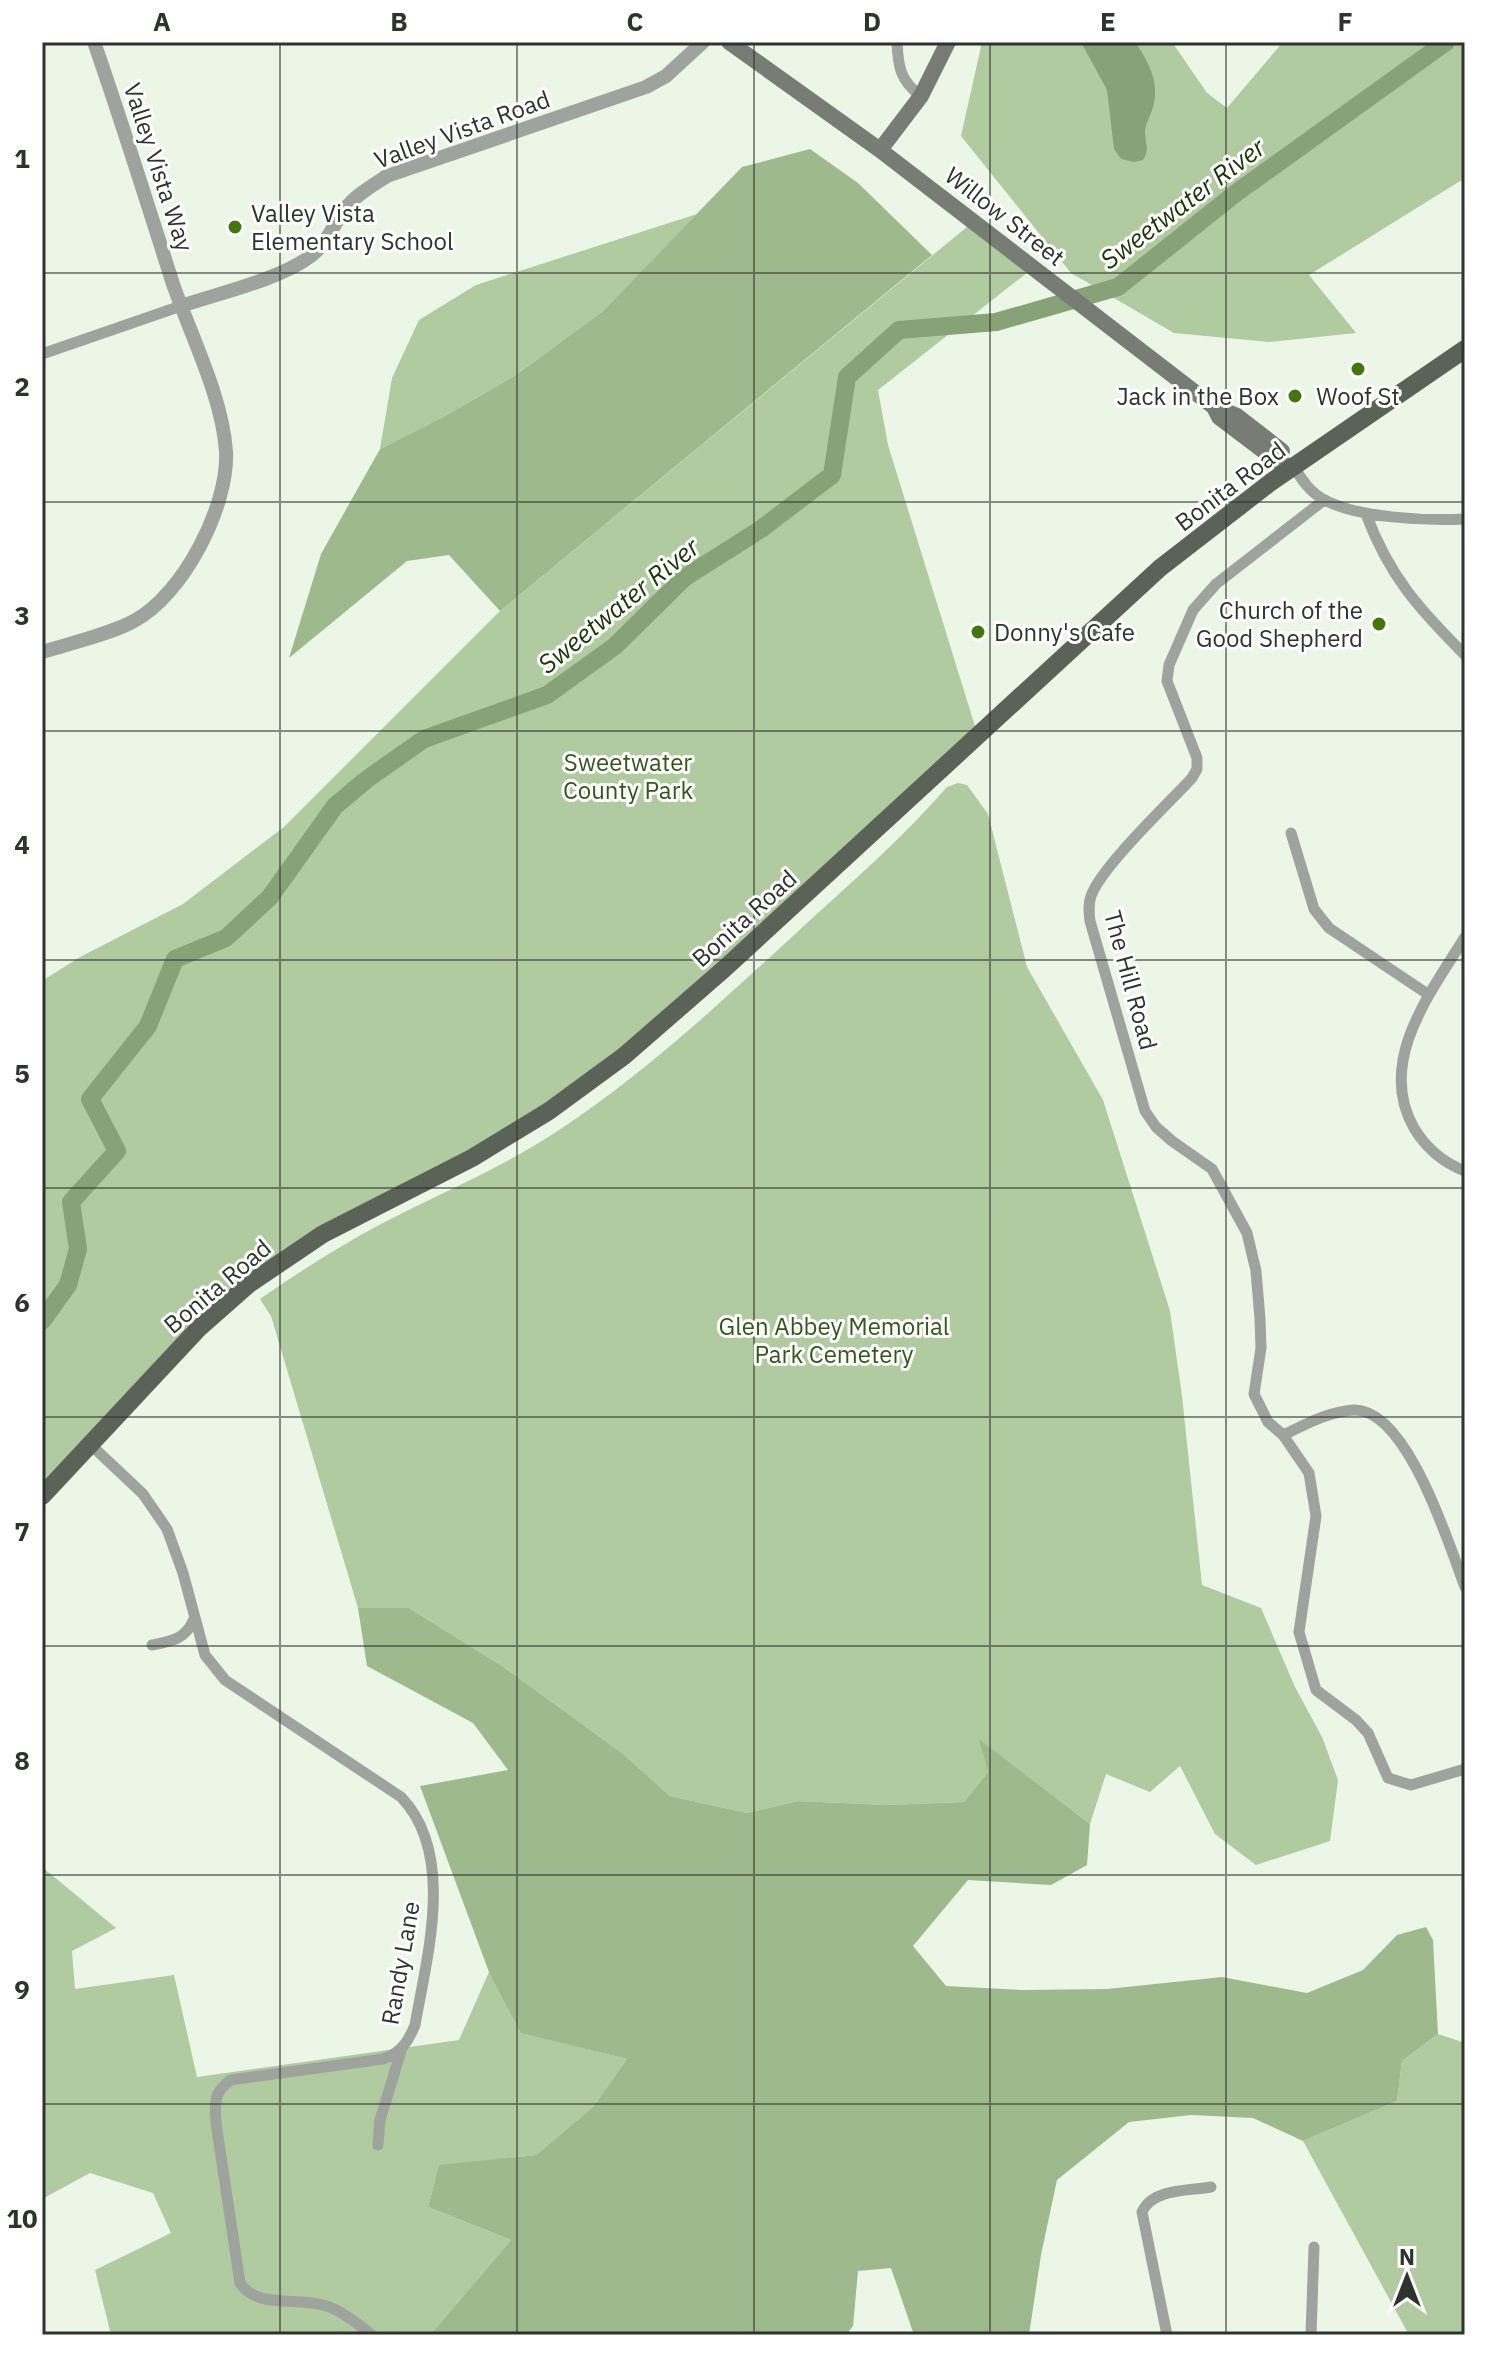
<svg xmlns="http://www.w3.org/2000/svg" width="1507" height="2377" font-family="'IBM Plex Sans',sans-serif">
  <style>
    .green { fill: #afcb9f }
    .forest { fill: #9eba8d }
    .water { fill: #86a276 }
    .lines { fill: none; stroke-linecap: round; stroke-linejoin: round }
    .river { stroke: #86a276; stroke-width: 18 }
    .minor { stroke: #9fa39d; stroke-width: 11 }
    .tertiary { stroke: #9fa39d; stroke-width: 14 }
    .secondary { stroke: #777d74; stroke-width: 16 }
    .primary { stroke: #5b6257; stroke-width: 18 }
    .grid { fill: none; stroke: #2f332d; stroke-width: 2; stroke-opacity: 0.55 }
    .poi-dot { fill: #42780a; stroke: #fff; stroke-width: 3 }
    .labels { text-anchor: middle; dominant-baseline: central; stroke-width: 6; stroke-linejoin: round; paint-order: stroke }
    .street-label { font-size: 24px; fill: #2f332d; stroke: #fff }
    .poi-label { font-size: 24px; fill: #2f332d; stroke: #fff; text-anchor: start }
    .park-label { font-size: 24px; fill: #345718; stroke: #fff }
    .water-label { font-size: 26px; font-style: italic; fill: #1a3403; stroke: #fff }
    .neatline { fill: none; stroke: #2f332d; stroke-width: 3 }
    .grid-label { font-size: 26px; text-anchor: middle; font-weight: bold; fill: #2f332d }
  </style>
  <rect width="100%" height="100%" fill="#ecf6e7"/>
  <path class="green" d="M982,42H1172L1207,93L1227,108L1283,42H1465V178L1309,275L1356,333L1269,342L1174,333L1071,273L961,136Z
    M697,214L603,311L516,375L445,416L380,449L392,378L419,320L476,285Z
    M973,222L1033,268L878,390L888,445L978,736L606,1070L262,1275L42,1496V981L80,957L183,904L284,827L500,611Z
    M958,783L967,785L988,814L1027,967L1103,1100L1170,1311L1182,1396L1202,1585L1261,1608L1295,1687L1322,1737L1338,1780L1330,1841L1256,1865L1215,1834L1180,1766L1150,1792L1106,1774L1090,1824L980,1740L988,1772L964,1802L887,1805L798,1801L747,1813L670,1796L622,1753L502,1666L409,1608H358L271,1316L260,1299C299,1272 338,1247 379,1225C438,1194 500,1169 556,1132C643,1075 718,1005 794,935C846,887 901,840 947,787Z
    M42,1867L116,1928L72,1951L75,1989L174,1975L197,2077L459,2040L489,1972L527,2034L627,2059L593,2107L536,2155L439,2166L428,2207L511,2240L430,2335H111L95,2270L171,2233L153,2193L90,2173L42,2199Z
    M1438,2034L1465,2043V2335H1409L1303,2141L1397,2101L1402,2061Z"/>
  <path class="forest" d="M810,149L858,183L932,255L500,611L449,555L407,561L289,658L321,554L380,449L445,416L516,375L603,311L742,167Z
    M358,1608H409L502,1666L622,1753L670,1796L747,1813L798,1801L887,1805L964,1802L988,1772L979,1739L1090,1824L1087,1865L1051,1885L968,1880L913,1946L946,1986L1022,1990L1107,1989L1222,1977L1307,1993L1363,1970L1397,1935L1426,1927L1433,1940L1438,2034L1402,2061L1397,2101L1303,2141L1253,2118L1191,2115L1129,2122L1057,2180L1041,2255L1029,2335H914L891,2268L858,2271L853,2326L846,2335H430L511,2240L428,2207L439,2165L536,2155L593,2107L627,2059L521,2033L489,1972L420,1786L508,1770L473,1723L367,1666Z"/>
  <path class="water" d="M1081,42H1135C1148,61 1160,82 1153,107C1151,115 1146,122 1145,131C1145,143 1150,150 1143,160L1134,162L1121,159L1114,149L1107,90Z
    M1232,200L1233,203L1121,293L1119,291Z"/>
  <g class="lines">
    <path class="river" d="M42,1321L68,1285L78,1249L71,1202L117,1151L90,1099L148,1026L175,959L226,938L270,897L335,806L366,780L424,739L547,695L615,646L684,578L761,529L832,475L847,377L899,330L996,322L1118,287L1236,193L1446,42"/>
    <path class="minor" d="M897,42C898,66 900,81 921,96
      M42,354L181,306
      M1294,467C1302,480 1310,492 1323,499C1356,518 1427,521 1465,519
      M1324,500L1216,584L1193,610L1169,665L1167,681L1197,758V769L1192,778C1168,804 1101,867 1091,896C1088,905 1089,912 1090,921L1145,1111L1156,1127L1172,1141L1212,1169L1247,1233L1256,1271L1260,1319L1261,1348L1254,1394L1268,1422L1283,1435L1309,1473L1316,1516L1299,1632L1316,1690L1356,1720L1368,1733L1388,1778L1411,1785L1465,1769
      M1366,514C1389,576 1419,609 1465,655
      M1291,833L1314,909L1329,928L1429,995
      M1465,937C1431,992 1376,1062 1414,1128C1426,1148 1444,1163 1465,1171
      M1283,1435C1305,1425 1327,1412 1353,1410C1407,1407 1449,1545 1465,1587
      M91,1445L143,1494L167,1529L183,1573L205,1655L225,1680L401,1797C456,1854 427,1956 415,2025C408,2042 401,2053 383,2059L231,2080C213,2093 215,2101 216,2123L240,2283C257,2309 296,2297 323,2305C341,2310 357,2323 372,2335
      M152,1645C172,1641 186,1639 194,1619
      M378,2145L380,2120L402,2048
      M1167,2335L1142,2212C1153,2188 1188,2191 1211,2187
      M1311,2335L1314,2247"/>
    <path class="tertiary" d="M181,306C219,293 282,279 312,255C326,244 332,228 341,215C352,197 370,187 387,176L646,87L666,76L703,42
      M42,652C69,644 110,634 134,621C183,595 229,506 226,451C222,396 191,336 173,284C147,203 122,122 94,42"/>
    <path class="secondary" d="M729,42L880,150L1214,407L1219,417L1281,464L1294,467
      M880,150L921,96L948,42
      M1215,407L1237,416L1282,451"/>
    <path class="primary" d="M42,1496L198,1329L249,1284L323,1234L472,1158L549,1111L624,1056L724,969L1160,568L1271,482L1465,349"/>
  </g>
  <path class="grid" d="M280,42V2335M517,42V2335M754,42V2335M990,42V2335M1226,42V2335M42,273H1465M42,502H1465M42,731H1465M42,960H1465M42,1188H1465M42,1417H1465M42,1646H1465M42,1875H1465M42,2104H1465"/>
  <g class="poi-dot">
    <circle cx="235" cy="227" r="8"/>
    <circle cx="1358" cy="369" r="8"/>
    <circle cx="1295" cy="396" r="8"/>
    <circle cx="1379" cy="624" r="8"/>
    <circle cx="978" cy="632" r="8"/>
  </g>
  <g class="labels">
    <g class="street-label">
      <text transform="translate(462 129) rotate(-20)">Valley Vista Road</text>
      <text transform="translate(159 167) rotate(72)">Valley Vista Way</text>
      <text transform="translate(1005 216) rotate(38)">Willow Street</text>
      <text transform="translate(1230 486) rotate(-37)">Bonita Road</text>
      <text transform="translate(744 918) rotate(-42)">Bonita Road</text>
      <text transform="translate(1131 980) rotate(75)">The Hill Road</text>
      <text transform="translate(217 1286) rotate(-40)">Bonita Road</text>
      <text transform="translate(400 1963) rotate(-80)">Randy Lane</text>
    </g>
    <g class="poi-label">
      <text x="251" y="213">Valley Vista<tspan x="251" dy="28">Elementary School</tspan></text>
      <text x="1279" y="396" text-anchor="end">Jack in the Box</text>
      <text x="1358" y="396" text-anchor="middle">Woof St</text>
      <text x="1363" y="610" text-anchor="end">Church of the<tspan x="1363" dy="28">Good Shepherd</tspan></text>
      <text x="994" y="632">Donny's Cafe</text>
    </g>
    <g class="park-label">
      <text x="628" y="762">Sweetwater<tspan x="628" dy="28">County Park</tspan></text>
      <text x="834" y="1326">Glen Abbey Memorial<tspan x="834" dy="28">Park Cemetery</tspan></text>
    </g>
    <g class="water-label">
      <text transform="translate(1182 203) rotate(-37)">Sweetwater River</text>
      <text transform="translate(618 605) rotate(-39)">Sweetwater River</text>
    </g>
  </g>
  <rect width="1507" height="2377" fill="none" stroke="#ffffff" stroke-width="88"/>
  <g transform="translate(1407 2277)" stroke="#ffffff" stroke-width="6" paint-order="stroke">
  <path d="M0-6L14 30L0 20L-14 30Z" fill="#2f332d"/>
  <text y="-12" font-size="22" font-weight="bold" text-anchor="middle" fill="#2f332d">N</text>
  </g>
  <rect x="44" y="44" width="1419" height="2289" class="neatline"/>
  <g class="grid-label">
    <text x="162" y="31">A</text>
    <text x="399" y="31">B</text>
    <text x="635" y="31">C</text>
    <text x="872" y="31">D</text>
    <text x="1108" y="31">E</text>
    <text x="1345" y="31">F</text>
    <text x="22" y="168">1</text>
    <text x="22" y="396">2</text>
    <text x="22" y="625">3</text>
    <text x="22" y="854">4</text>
    <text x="22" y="1083">5</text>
    <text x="22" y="1312">6</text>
    <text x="22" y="1541">7</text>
    <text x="22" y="1770">8</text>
    <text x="22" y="1999">9</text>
    <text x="22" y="2228">10</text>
  </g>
</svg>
